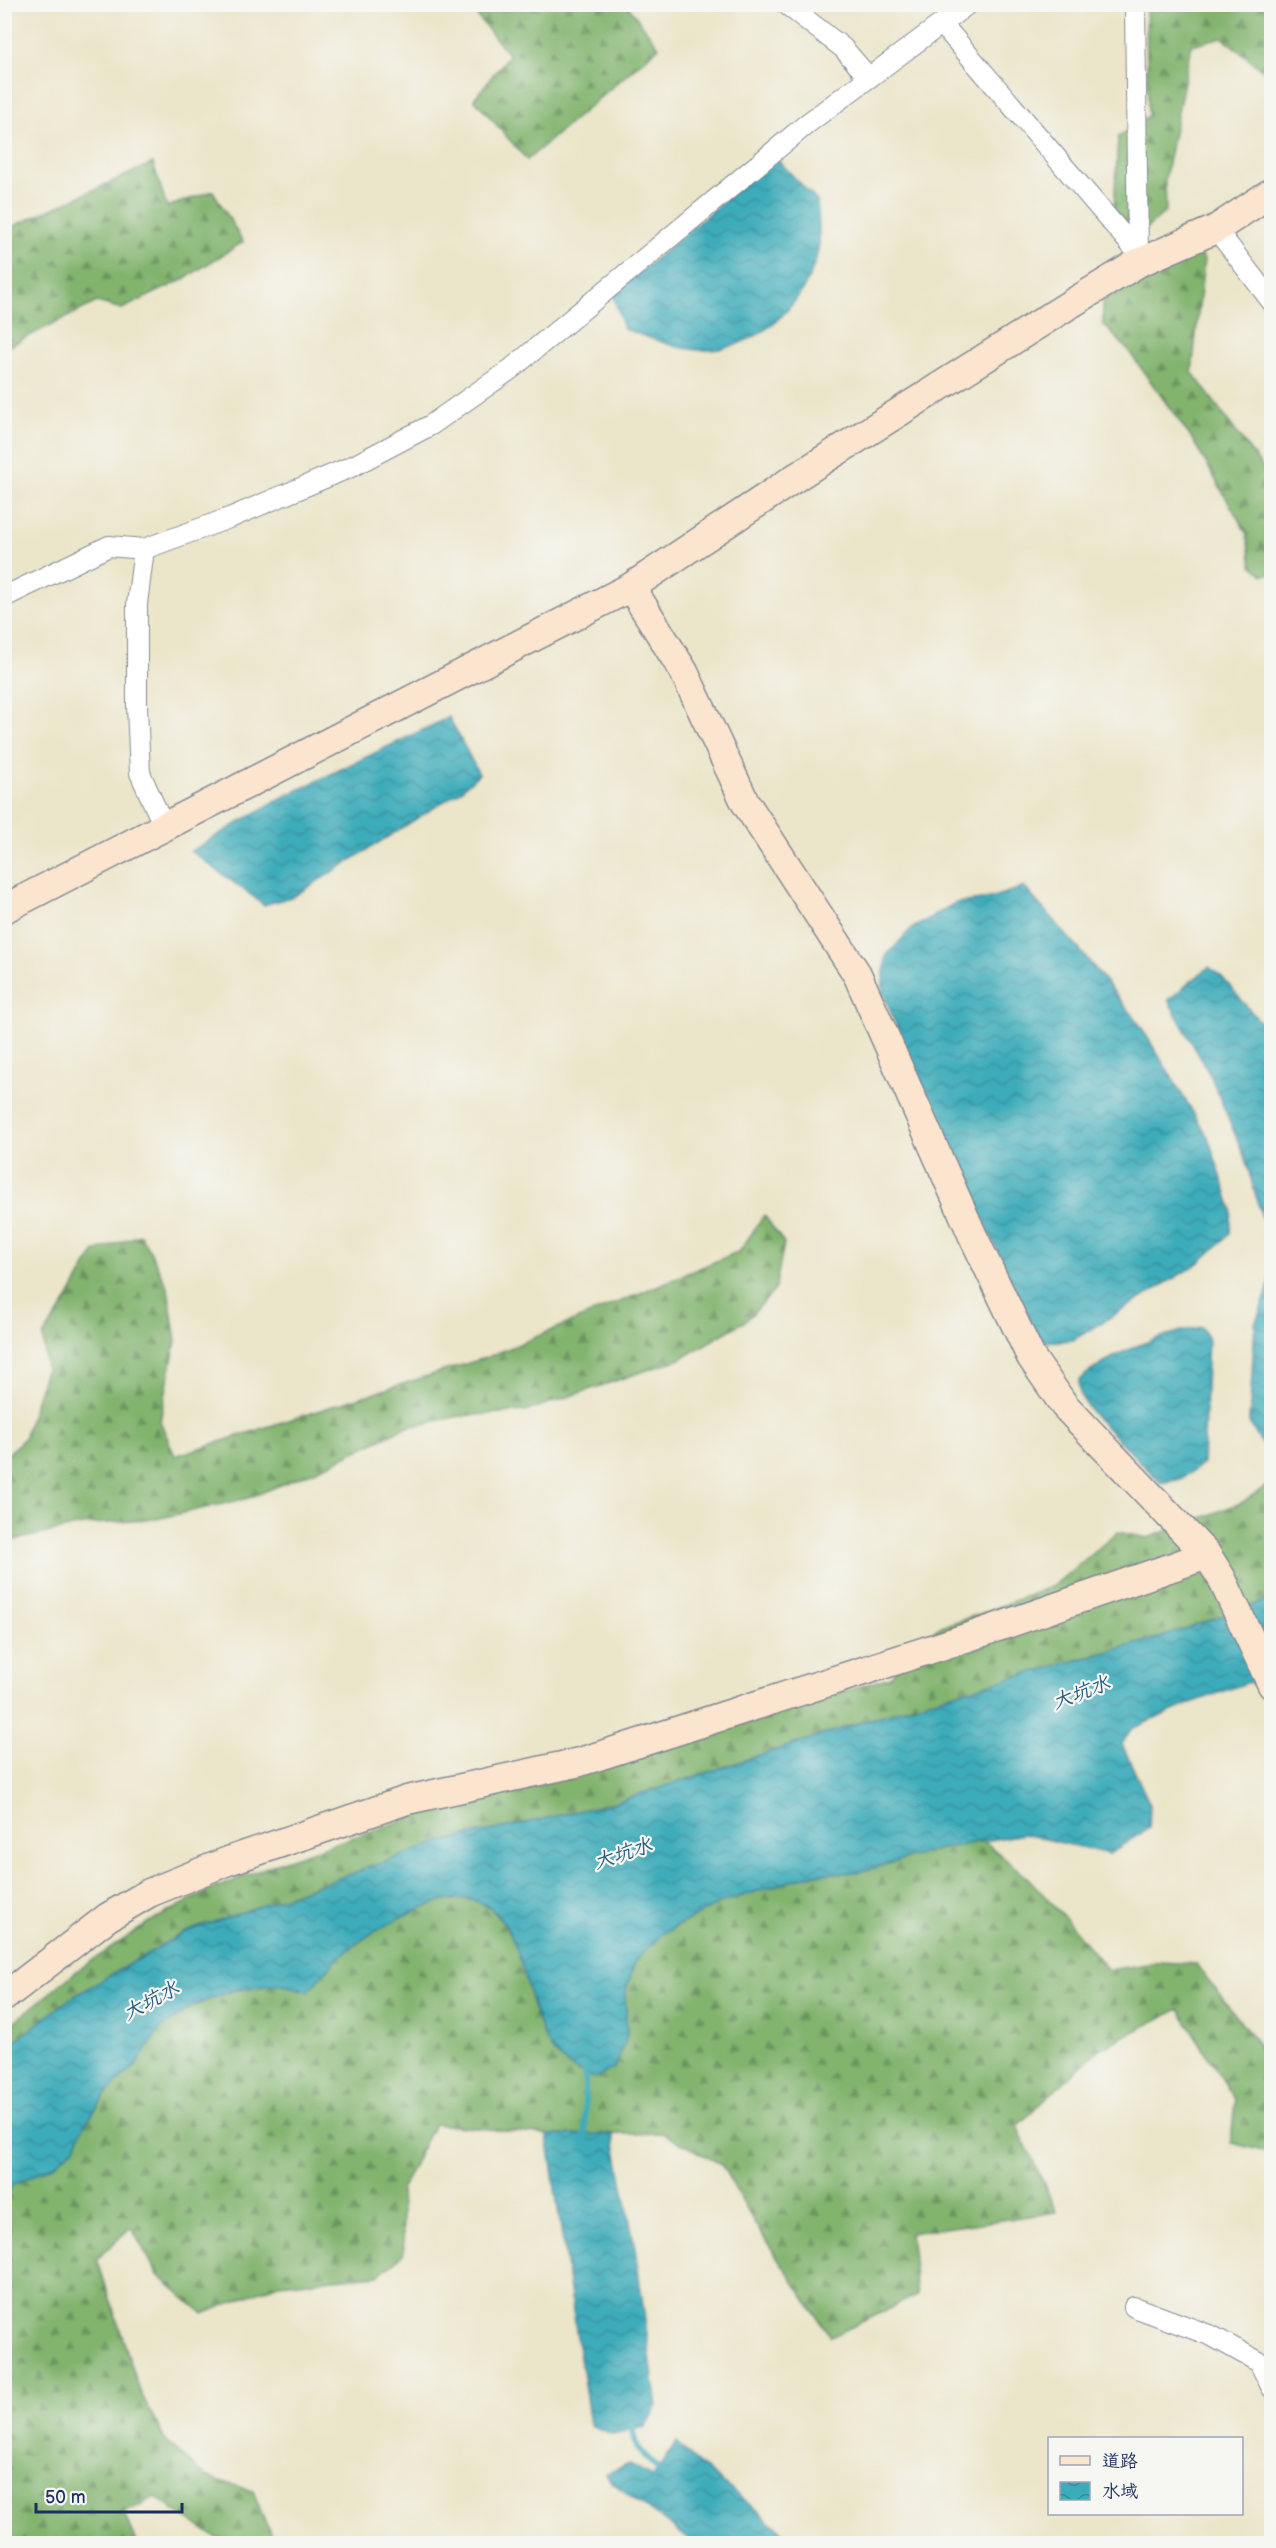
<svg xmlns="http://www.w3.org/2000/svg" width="1276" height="2548" font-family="'Balsamiq Sans','LXGW WenKai TC',sans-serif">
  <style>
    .forest { fill: url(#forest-firs); stroke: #4e7266; stroke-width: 1.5 }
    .water { fill: url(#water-waves); stroke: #2c6e8c; stroke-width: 1.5 }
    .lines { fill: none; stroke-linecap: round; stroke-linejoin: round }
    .stream { stroke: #3dacba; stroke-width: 6 }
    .street-casing { stroke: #838a94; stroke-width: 22 }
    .secondary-casing { stroke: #838a94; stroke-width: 31 }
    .street { stroke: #fff; stroke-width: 20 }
    .secondary { stroke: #fce5cf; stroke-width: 28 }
    .labels { text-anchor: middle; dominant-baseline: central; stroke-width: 4.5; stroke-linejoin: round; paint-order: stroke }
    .water-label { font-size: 20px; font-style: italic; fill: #275b7e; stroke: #f6f6f2 }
  </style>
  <defs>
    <pattern id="forest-firs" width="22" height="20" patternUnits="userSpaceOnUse" patternTransform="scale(1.5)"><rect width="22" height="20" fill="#82b46e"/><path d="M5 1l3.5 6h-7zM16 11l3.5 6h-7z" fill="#6a935e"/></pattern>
    <pattern id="water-waves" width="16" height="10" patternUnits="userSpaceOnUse" patternTransform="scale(1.5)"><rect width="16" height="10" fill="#3dacba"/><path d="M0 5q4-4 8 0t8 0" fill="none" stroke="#328c9a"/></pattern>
  </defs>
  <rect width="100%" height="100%" fill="#f6f6f2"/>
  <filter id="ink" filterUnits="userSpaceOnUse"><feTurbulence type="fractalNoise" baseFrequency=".0167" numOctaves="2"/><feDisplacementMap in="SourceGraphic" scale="12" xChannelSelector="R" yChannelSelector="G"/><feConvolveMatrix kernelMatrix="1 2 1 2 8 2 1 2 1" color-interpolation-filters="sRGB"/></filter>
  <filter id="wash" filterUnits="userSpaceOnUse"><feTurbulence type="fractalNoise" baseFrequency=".008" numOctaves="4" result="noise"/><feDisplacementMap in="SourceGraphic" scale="24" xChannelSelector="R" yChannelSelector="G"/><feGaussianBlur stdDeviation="1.35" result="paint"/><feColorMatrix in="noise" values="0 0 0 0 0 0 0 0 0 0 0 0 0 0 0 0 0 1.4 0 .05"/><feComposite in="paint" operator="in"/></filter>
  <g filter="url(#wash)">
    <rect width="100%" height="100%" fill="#ebe5c9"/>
    <path class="forest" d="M468,5H627L659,47L527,160L474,99L509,55Z
      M1146,5H1271V65L1266,73L1222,37L1191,45L1165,179L1166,211L1145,230L1124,222L1114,208L1118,137L1148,116Z
      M153,163L167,207L213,191L243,242L182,280L122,309L97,302L5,348V230Z
      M1199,250L1204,260L1192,372L1271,479V574L1263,575L1252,565L1246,532L1192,439L1128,350L1103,324V301L1145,276Z
      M764,1215L784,1243L775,1290L747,1320L680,1359L526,1411L460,1416L403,1428L326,1466L249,1498L156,1519L82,1525L5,1542V1457L24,1438L46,1369L43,1336L65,1304L94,1252L140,1235L150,1251L168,1289L176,1341L160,1421L175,1456L488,1357L740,1251Z
      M1271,1483V1599L1162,1637L930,1700L613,1803L441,1842L183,1933L68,2000L5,2049V2029L78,1970L153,1920L211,1890L282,1861L440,1808L514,1792L625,1760L890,1677L921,1639L942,1626L980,1614L1053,1586L1118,1532L1148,1538L1241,1503Z
      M984,1841L1029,1879L1063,1916L1108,1970L1160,1962L1196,1964L1263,2051L1271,2052V2153L1231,2143L1235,2100L1179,2009L1101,2048L1017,2126L1057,2212L910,2233L917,2295L831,2337L755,2224L721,2164L662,2133L558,2136L434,2124L401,2190L404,2254L378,2275L278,2284L203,2314L158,2275L131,2227L97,2259L140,2391L165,2440L205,2476L253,2491L274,2543H224L155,2497L124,2513L136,2543L5,2544V2195L12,2185L54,2165L75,2146L84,2125L109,2090L136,2065L160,2029L193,2006L234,1990L279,1984L308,1991C319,1979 330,1965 343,1954C372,1930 452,1880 488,1907C502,1917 512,1936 519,1952C532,1983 532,2025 554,2051C560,2059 570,2066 578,2072L627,2035L625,1994L635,1961L662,1934L722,1902L813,1874L859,1872L944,1848Z"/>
    <path class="water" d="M775,157L817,201C818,214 820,229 819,243C813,296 763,348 708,350C679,351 651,338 624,329L613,295Z
      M449,717L479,774L459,792L294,896L264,905L191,851L277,800Z
      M1024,887L1085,956L1140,1025L1208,1137L1232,1209L1230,1234L1199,1263L1073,1340L1044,1342L1036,1333L919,1083L882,990L886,956L911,929L955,903L983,900Z
      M1209,967L1222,977L1271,1035V1446L1262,1445L1249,1422L1255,1324L1267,1293L1271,1269L1267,1235L1245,1158L1210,1075L1168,1000Z
      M1201,1327L1208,1337L1203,1464L1181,1479L1161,1483L1092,1413L1080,1395L1079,1380C1112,1352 1159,1335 1201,1327Z
      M1271,1599V1695H1263L1249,1682L1191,1703L1131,1729L1122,1744L1150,1805L1149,1828L1109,1854L1024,1834L944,1848L859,1872L813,1874L722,1902L662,1934L635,1961L625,1994L627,2035L615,2068L595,2078C579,2073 564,2064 553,2051C514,2000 532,1862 422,1908C393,1920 366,1935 343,1954C330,1965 319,1979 308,1991L278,1984L234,1990L193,2006L160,2029L136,2065L109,2090L84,2125L75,2146L54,2165L13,2185L5,2195V2049L68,2000L183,1933L441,1842L613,1803L930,1700L1162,1637Z
      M613,2134L635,2248L657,2406L645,2427L612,2434L590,2425L547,2135Z
      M676,2442L697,2462L797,2543H694L613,2483L605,2474L629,2464L653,2476Z"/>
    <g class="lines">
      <path class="stream" d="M585,2067V2141
        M631,2423L637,2448L663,2473"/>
    </g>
  </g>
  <g filter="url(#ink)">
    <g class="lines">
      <g class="street-casing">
        <path id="street" d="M786,4L843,48L869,78
          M1135,4L1138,258
          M942,24L1138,253
          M1216,229L1272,302
          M144,549L137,604V707L140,773L164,827
          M4,597L109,546L144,549L232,517L353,466L431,425L511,369L808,123L968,4
          M1134,2307L1212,2336L1259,2362L1272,2388"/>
      </g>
      <g class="secondary-casing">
        <path id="secondary" d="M631,587L684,672L745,802L857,974L972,1234L1031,1357L1064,1405L1207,1555L1221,1577L1272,1685
          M4,909L631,587L798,476L1064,308L1138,263L1216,229L1272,192
          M4,1997L108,1917L149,1893L228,1861L407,1800L580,1762L969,1637L1207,1555"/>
      </g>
      <use href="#street" class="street"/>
      <use href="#secondary" class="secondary"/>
    </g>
  </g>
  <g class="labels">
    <g class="water-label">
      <text transform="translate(1081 1693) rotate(-21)">大坑水</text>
      <text transform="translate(623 1854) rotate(-18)">大坑水</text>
      <text transform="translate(151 2001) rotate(-28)">大坑水</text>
    </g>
  </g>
  <rect width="1276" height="2548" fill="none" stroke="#f6f6f2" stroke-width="24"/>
  <rect x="1048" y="2437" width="195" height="78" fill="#f6f6f2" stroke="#9ea6b7" stroke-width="1.5"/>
  <rect x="1060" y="2456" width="30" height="9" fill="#fce5cf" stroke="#9ea6b7" stroke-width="1.5"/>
  <text x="1102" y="2467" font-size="18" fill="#1b2f5e">道路</text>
  <rect x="1060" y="2482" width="30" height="18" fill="url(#water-waves)" stroke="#9ea6b7" stroke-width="1.5"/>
  <text x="1102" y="2497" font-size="18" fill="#1b2f5e">水域</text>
  <path d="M36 2503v9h146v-9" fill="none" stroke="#1b2f5e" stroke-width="3"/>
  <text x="45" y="2503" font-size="18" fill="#1b2f5e" stroke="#f6f6f2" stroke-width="4.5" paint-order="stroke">50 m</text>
</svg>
